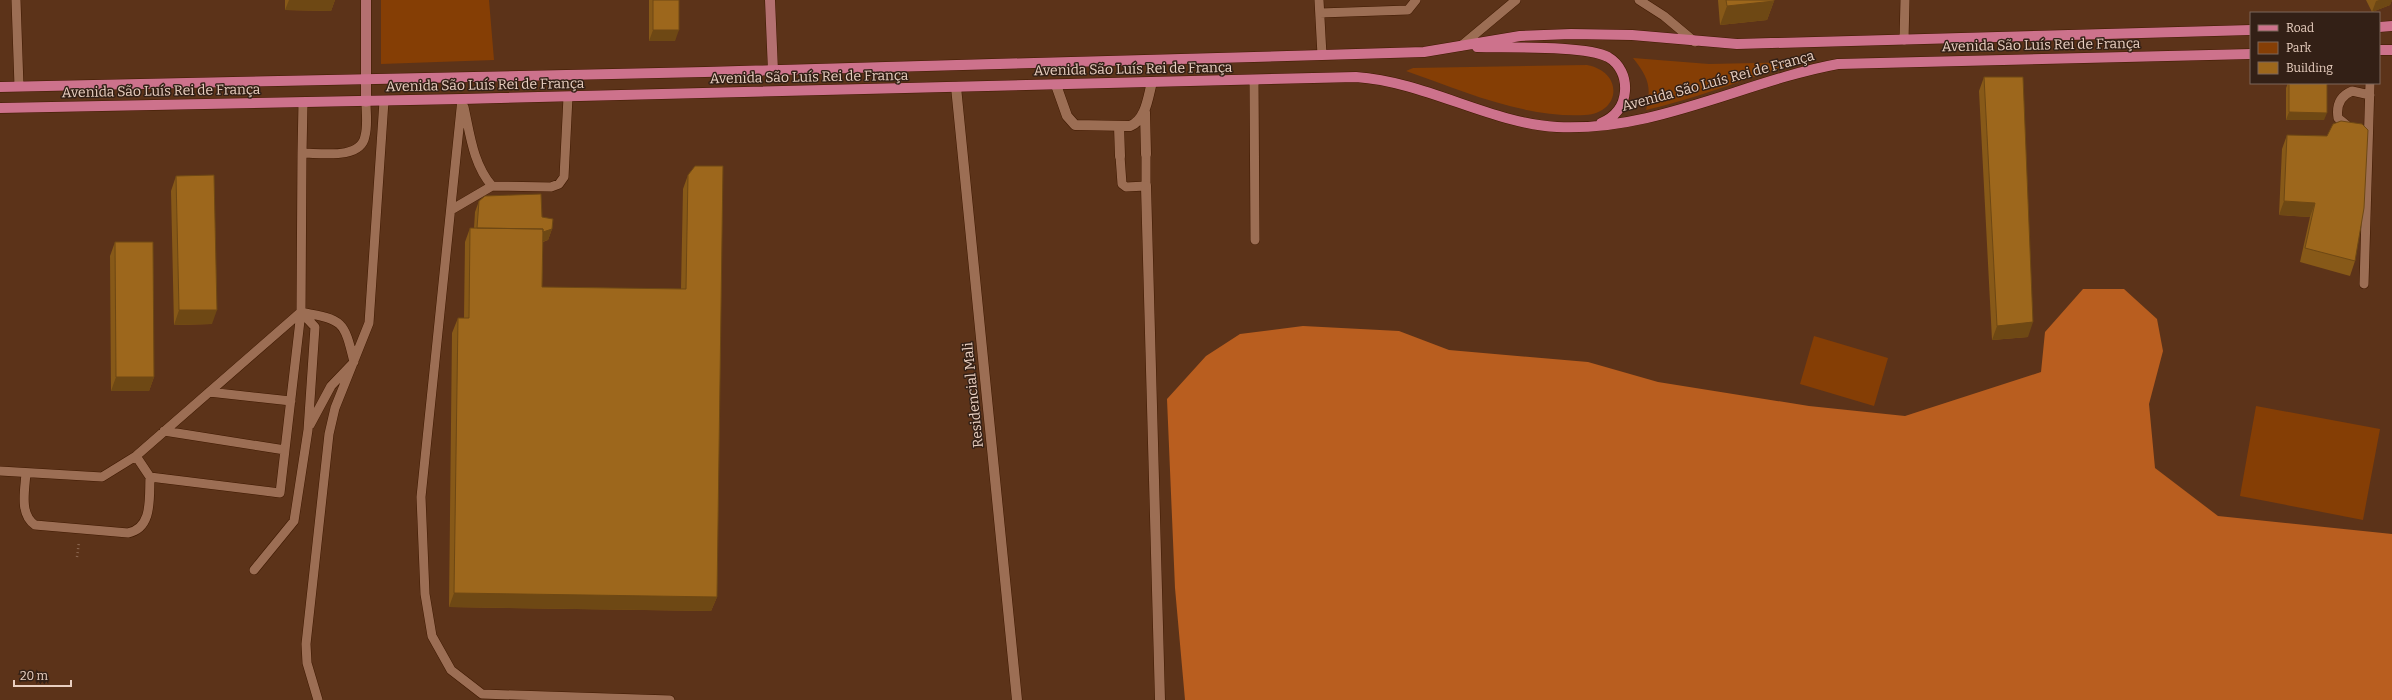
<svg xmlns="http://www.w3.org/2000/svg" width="2392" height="700" font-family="Bitter,serif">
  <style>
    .green { fill: #853e05 }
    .forest { fill: #b95e1f }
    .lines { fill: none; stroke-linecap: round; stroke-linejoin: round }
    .lane-casing { stroke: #3f1900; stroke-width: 10 }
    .street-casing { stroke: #3f1900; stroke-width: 11 }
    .secondary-casing { stroke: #3f1900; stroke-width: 11 }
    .primary-casing { stroke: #3f1900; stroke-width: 11 }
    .path { stroke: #8d6953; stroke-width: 2.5; stroke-dasharray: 1 3; stroke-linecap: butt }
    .lane { stroke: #9c6e54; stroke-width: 9 }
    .street { stroke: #9c6e54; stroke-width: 10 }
    .secondary { stroke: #b47070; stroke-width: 10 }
    .primary { stroke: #cd728c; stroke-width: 10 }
    .wall { fill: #875918 }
    .shaded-wall { fill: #6e4814 }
    .building { fill: #9d671c; stroke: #6e4814 }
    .labels { text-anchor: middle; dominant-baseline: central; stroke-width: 3; stroke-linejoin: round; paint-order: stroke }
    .street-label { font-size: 14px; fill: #e9cfc0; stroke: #332016 }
  </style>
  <rect width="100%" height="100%" fill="#5c3319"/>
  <path class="green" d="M381,0H489L494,60L381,64Z
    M1633,58L1709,64L1803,62C1750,76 1700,98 1646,110C1652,86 1648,77 1633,58Z
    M1587,65C1624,72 1621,113 1585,115C1523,118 1463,91 1406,71L1413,68Z
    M1814,336L1888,358L1874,406L1800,384Z
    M2256,406L2380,429L2363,520L2240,496Z"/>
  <path class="forest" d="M2083,289H2124L2157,319L2163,351L2149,404L2155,468L2218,516L2392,534V700H1185L1175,588L1167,399L1206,356L1240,334L1303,326L1399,331L1449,350L1588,362L1658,382L1809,406L1905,416L2041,372L2045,332Z"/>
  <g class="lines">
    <g class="lane-casing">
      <path id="lane" d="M16,0L19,86
        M1319,0L1322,55
        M1639,0L1664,16L1695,42
        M1320,13L1408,10L1416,0
        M1904,40L1905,0
        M1461,46L1516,0
        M1254,80L1255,240
        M462,99L421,497L425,594L432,636L451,670L482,694L670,700
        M464,107C470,134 473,164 492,186L551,187L559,184L564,177L568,97
        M2349,127L2338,118C2336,105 2340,96 2352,91L2370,95
        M302,153L303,103
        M1120,156L1122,184L1126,187L1146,186V154
        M451,210L492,186
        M2364,284L2370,83
        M301,312C343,320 344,320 354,362L331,386L310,425
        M209,392L291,401
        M164,431L285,450
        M136,456L150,477L280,493L301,312L302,153C321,153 361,160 365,136C368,125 366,113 366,102
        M0,471L102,477L136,456L301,312
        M26,473C25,490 19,514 35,525L128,533C153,528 149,498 150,477
        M254,570L294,521L308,430L315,327L301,312
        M318,700L307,663L306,644L329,434L335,408L369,323L384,101"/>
    </g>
    <g class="street-casing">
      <path id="street" d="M1056,85L1067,116L1075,125L1130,126C1146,120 1148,97 1152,82
        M956,87L1017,700
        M1145,112L1146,154
        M1119,126L1120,156
        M1146,186L1160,700"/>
    </g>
    <g class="secondary-casing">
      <path id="secondary" d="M366,0V102
        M770,0L773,71"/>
    </g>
    <g class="primary-casing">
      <path id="primary" d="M2379,27L2392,26
        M1477,47C1506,48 1586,45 1608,57C1620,64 1626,77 1625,91C1624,106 1615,117 1601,123
        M2379,50H2392
        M0,87L705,72L1322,55L1424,52L1520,36L1571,34L1632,35L1737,44L2251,30
        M0,108L462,99L1356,77C1427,82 1489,123 1557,127C1654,132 1745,81 1838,64L2251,54"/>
    </g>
    <path class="path" d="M77,557L79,542"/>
    <use href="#lane" class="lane"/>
    <use href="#street" class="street"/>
    <use href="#secondary" class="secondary"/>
    <use href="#primary" class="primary"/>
  </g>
  <path class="wall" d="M285,0H335L331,11L285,10Z
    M649,0H679L675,41H649Z
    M1718,0H1774V1L1767,20L1720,25Z
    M2366,0H2392L2390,5L2372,12Z
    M1984,77L2028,337L1992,340L1979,91Z
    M2288,83H2327L2324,120H2286V88Z
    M2287,135L2327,136L2355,261L2350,276L2300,262L2310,217L2279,215L2282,149Z
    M688,175L717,597L711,611L449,607L452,333L458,318H464L465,242L470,228H474L475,212L479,201L542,217L552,229L548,240L543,242L542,287L681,289L683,189Z
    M176,176L212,324L174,325L171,191Z
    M115,242L154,377L149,391H111L110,256Z"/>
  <path class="shaded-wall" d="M289,0H335L331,11L285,10Z
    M2379,0H2392L2390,5L2372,12L2376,1Z
    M1774,1L1767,20L1720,25L1727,6Z
    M653,30H679L675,41H649Z
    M2289,112L2327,113L2324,120H2286Z
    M2284,201L2315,203L2310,217L2279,215Z
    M552,229L548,240L538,243L477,231Z
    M179,310H217L212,324L174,325Z
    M2033,322L2028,337L1992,340L1997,326Z
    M116,377H154L149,391H111Z
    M454,593L717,597L711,611L449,607Z"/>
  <path class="building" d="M653,0H679V30H653Z
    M1726,0H1774V1L1727,6Z
    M1984,77H2023L2033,322L1997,326Z
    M2289,83H2327V113L2289,112Z
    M2341,121L2362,124L2368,130L2364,208L2355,261L2305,248L2315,203L2284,201L2287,135L2327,136L2333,124Z
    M695,166H723L717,597L454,593L458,318H469L470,228L543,229L542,287L686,289L688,175Z
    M214,175L217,310H179L176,176Z
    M541,194L542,217L553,219L552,229L543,232V229L477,228L479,201L485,196Z
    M115,242H153L154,377H116Z"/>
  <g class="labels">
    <g class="street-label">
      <text transform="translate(2041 45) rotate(-1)">Avenida São Luís Rei de França</text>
      <text transform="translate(1133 69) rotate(-1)">Avenida São Luís Rei de França</text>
      <text transform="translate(809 77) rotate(-1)">Avenida São Luís Rei de França</text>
      <text transform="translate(1718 81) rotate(-15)">Avenida São Luís Rei de França</text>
      <text transform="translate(485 85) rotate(-1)">Avenida São Luís Rei de França</text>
      <text transform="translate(161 91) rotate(-1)">Avenida São Luís Rei de França</text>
      <text transform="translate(973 395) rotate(-96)">Residencial Mali</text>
    </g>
  </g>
  <rect x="2250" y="12" width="130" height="72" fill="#332016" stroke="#7c665a"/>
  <rect x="2258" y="25" width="20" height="6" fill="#cd728c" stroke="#7c665a"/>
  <text x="2286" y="32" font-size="12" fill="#e9cfc0">Road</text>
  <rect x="2258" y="42" width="20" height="12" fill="#853e05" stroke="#7c665a"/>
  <text x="2286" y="52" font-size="12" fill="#e9cfc0">Park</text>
  <rect x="2258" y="62" width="20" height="12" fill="#9d671c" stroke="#7c665a"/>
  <text x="2286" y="72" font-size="12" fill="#e9cfc0">Building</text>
  <path d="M14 680v6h57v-6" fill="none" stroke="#e9cfc0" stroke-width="2"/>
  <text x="20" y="680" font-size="12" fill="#e9cfc0" stroke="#332016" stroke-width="3" paint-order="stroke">20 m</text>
</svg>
